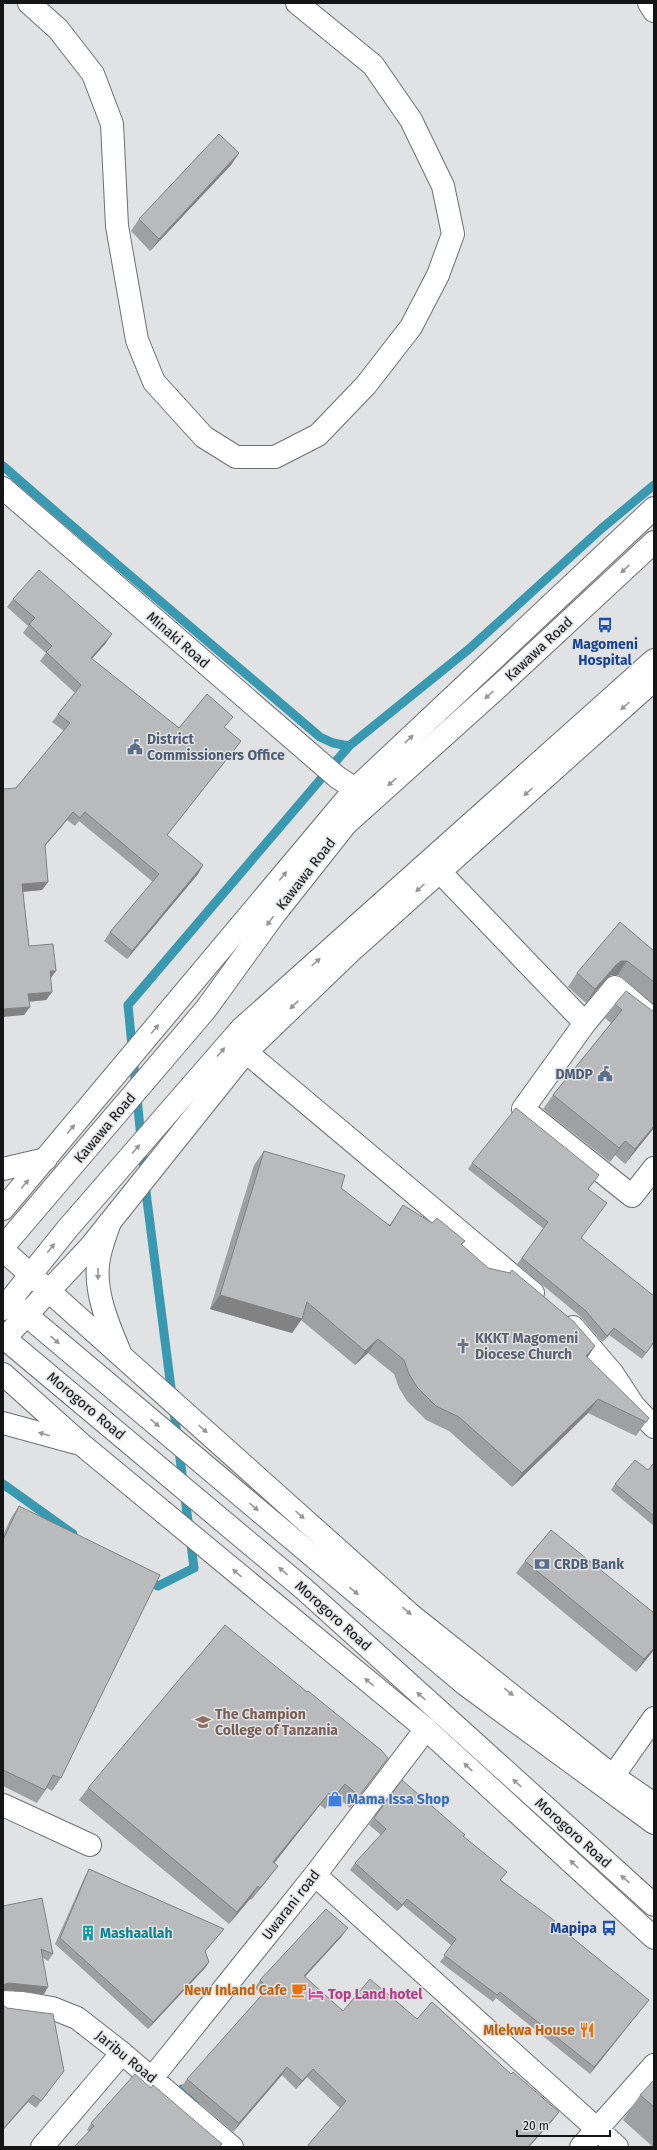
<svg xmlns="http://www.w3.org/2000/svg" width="657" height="2150" font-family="'Fira Sans',sans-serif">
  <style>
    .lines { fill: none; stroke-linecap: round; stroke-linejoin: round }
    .stream { stroke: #3999b1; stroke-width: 9 }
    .minor-casing { stroke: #6e6f71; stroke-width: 24 }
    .major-casing { stroke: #6e6f71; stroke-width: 24 }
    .highway-casing { stroke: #6e6f71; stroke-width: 24 }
    .minor { stroke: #fff; stroke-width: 22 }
    .major { stroke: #fff; stroke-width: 22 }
    .highway { stroke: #fff; stroke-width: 22 }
    .wall { fill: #9fa0a1 }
    .shaded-wall { fill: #828283 }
    .building { fill: #b9babb; stroke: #828283 }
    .oneway { fill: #969696 }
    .labels { text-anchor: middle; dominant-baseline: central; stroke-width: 3; stroke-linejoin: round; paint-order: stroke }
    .street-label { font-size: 14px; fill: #151516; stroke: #e0e2e3 }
    .transit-label { font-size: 14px; font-weight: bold; fill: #164399; stroke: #e0e2e3 }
    .service-label { font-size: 14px; font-weight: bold; fill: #4e5e75; stroke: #e0e2e3; text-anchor: start }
    .worship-label { font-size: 14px; font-weight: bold; fill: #5b616d; stroke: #e0e2e3; text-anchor: start }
    .education-label { font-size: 14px; font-weight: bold; fill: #785e54; stroke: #e0e2e3; text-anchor: start }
    .shop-label { font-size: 14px; font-weight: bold; fill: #366cbe; stroke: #e0e2e3; text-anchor: start }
    .culture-label { font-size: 14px; font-weight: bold; fill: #0d838f; stroke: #e0e2e3; text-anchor: start }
    .food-label { font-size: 14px; font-weight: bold; fill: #c56008; stroke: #e0e2e3; text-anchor: end }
    .hotel-label { font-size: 14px; font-weight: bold; fill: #b23c85; stroke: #e0e2e3; text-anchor: start }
  </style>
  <rect width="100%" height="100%" fill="#e0e2e3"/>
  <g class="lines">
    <path class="stream" d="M3,466C108,558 215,647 320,737L333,743L349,746
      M3,1484L73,1534
      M145,1579L158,1586L194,1568L147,1200L128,1005L349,746L469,649L601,529L654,485
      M182,2089L195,2102"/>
    <g class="minor-casing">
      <path id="minor" d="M29,3L58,29L93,74L112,124L117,226L137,340L154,382L204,437L236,457H275L318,435L366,385L411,327L438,275L453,234L443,186L411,120L373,65L297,3
        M649,3L654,11
        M3,488L337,777L355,789
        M439,871L585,1023
        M654,1020L615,987L585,1023L523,1109L632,1196L654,1168
        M246,1052L533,1293
        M3,1247L206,1009L274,915L346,824L497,688L654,542
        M12,1303L466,1685L654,1823
        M3,1309L68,1228L241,1029L654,660
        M573,1327L613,1374L634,1406L654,1427
        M3,1337L304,1589L654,1905
        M613,1776L654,1718
        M3,1805L90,1845
        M315,1875L617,2147
        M3,2002L24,2003L52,2008L77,2018L122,2053L232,2147
        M152,2078L315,1875L426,1729
        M42,2147L122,2053
        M581,2147L654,2065"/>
    </g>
    <g class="major-casing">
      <path id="major" d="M3,1209L355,789L654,508
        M3,1340L90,1247L246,1052L351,951L654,680"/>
    </g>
    <g class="highway-casing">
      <path id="highway" d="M3,1169L46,1159
        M110,1222C106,1234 101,1246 99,1258C93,1288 107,1322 119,1350
        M3,1250L411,1615L613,1776L654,1804
        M3,1374L81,1444L426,1729L654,1938
        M3,1423L76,1443"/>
    </g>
    <use href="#minor" class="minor"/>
    <use href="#major" class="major"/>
    <use href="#highway" class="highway"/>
  </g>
  <path class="wall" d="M239,153L231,165L150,251L131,231L139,219Z
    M13,599L106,643L91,659L179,728H225L235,749L167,835L203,865L198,874L127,959L104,941L110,932L153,882L79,821L75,826L67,820L45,846L48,882L42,890L23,892L29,946L56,971L50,978L52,992L46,1000L29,1002L30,1007L24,1015L16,788L64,731L52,722L75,693L40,661L46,653L23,633L28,626L7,607Z
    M654,951V1004L618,975H611L606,979L586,1003L568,987L577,973Z
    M615,1004L654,1012V1128L625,1164L615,1155L610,1162L543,1109L553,1095L611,1023L605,1018Z
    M264,1151L341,1188L389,1226L403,1205L432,1223L465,1241L462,1245L488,1268L595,1346L587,1358L649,1418L636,1436L588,1413L512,1487L449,1431L426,1420L407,1401L399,1388L394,1374L368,1353L355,1365L301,1320L292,1333L210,1309L254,1165Z
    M472,1163L594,1182L588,1189L582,1238L654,1343L642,1359L609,1335L602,1342L581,1317L517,1264L544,1229L468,1169Z
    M654,1463V1526L611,1490L615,1484L648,1470Z
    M19,1506L61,1778L52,1791L47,1788L37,1803L3,1786V1535L11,1518Z
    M525,1561L654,1613V1650L636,1672L516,1573Z
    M379,1770L350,1808L336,1796L325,1809L320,1805L274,1863L269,1878L251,1900L250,1899L229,1924L79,1800L88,1788Z
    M374,1818L463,1837L501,1880L553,1922L644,2006L590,2074L496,1998L493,2002L440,1962L452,1946L403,1905L397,1911L350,1870L355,1863L381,1835L369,1825Z
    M89,1869L224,1929L219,1935L205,1952L209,1962L205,1968L148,2029L55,1944L85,1876Z
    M3,1906L53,1954L48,1961L43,1958L44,1994L3,1990Z
    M342,1936L305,1977L343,2011L417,2019L553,2120L529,2147H307L340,2108L307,2077L296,2089L282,2075L233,2132L181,2087L187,2079L262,1995L255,1988L260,1980Z
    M3,2005L64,2071L36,2108L28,2102L3,2130Z
    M654,2080V2147H653L623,2120L640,2095Z
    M151,2088L222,2144L219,2147H74L89,2132L87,2130L91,2123Z"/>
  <path class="shaded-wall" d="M239,153L231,165L150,251L159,239Z
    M112,634L106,643L85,667L91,658Z
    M241,741L235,749L161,843L167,835Z
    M73,812L67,820L39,853L45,845Z
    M203,865L198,874L127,959L132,951Z
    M48,882L42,890L17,892L22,884Z
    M621,961H627L618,975H611L606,979L586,1003L595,989L616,965Z
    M50,971H56L50,979Z
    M52,992L46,1000L22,1002L28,994Z
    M30,1007L24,1015L3,1017V1009Z
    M654,1126V1128L625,1164L635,1149Z
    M625,1141L610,1162L619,1148Z
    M220,1295L302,1319L292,1333L210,1309Z
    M614,1328L609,1335L602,1342L607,1336Z
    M378,1339L368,1353L355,1365L365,1351Z
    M595,1346L585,1361L586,1356Z
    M598,1399L588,1413L512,1487L522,1473Z
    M654,1648V1650L636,1672L644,1659Z
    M345,1784L336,1796L325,1809L334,1797Z
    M329,1793L320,1805L265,1875L273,1862Z
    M278,1866L269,1878L251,1900L260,1888Z
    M258,1886L250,1899L229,1924L237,1912Z
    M407,1899L403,1905L397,1911Z
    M348,1928L342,1936L298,1984L304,1976Z
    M209,1962L205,1968L148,2029L153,2022Z
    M8,1983L48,1987L44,1994L3,1990V1985Z
    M649,2000L644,2006L590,2074L594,2067Z
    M287,2067L282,2075L233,2132L239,2123Z
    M313,2069L307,2077L296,2089L302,2081Z
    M33,2095L28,2102L3,2130V2129Z
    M559,2112L553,2120L529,2147H528Z"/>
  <path class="building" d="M219,134L239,153L159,239L139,219Z
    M39,570L112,634L91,658L179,728L207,694L233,717L224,727L241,741L167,835L203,865L132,951L110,932L159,874L85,812L80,818L73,812L45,845L48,882L22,884L29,946L53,944L56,971H50L52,992L28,994L30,1007L3,1009V789L16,788L70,723L58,714L81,685L46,652L52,646L29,624L35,618L13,599Z
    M620,922L654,951V982L627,961H621L616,965L595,989L577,973Z
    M626,991L654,1012V1126L635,1149L625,1141L619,1148L553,1095L622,1010L615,1004Z
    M516,1108L599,1175L588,1189L607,1203L581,1238L654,1296V1342L646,1353L614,1328L607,1336L586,1311L522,1258L548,1222L472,1163Z
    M264,1151L345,1175L341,1188L390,1226L403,1205L432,1223L437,1218L465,1241L461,1244L488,1268L510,1273L512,1270L574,1322L595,1346L586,1356L649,1418L646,1422L598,1399L522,1473L459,1417L436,1406L417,1387L409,1374L404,1360L378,1339L365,1351L307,1302L302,1319L220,1295Z
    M635,1460L648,1470L654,1463V1516L615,1484Z
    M19,1506L160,1575L61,1778L53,1775L45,1790L3,1770V1540Z
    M551,1530L654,1613V1648L644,1659L525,1561Z
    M225,1625L307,1692L308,1691L381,1750L388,1758L359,1796L345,1784L334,1797L329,1793L273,1862L278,1866L260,1888L258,1886L237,1912L88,1788Z
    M402,1780L465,1835L463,1836L507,1872L500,1880L555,1921L553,1922L649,2000L594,2067L500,1992L497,1995L444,1955L456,1939L407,1899L402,1905L355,1863L386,1829L374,1818Z
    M89,1869L224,1929L205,1951L209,1962L153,2022L60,1938Z
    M42,1898L53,1954L41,1949L48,1987L8,1983L3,1985V1906Z
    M326,1909L348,1928L304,1976L343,2011L370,1979L417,2019L432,2002L511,2074L513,2072L559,2112L528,2147H310L308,2145L346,2101L313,2069L302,2081L287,2067L239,2123L187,2079L268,1988L260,1980Z
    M3,2005L7,2008L53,2014L64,2071L41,2101L33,2095L3,2129Z
    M135,2074L151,2088L153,2085L222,2144L219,2147H74L94,2126L91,2123Z
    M654,2080V2107L640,2095Z"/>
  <defs><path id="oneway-solid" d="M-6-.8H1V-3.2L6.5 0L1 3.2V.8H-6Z"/></defs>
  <g class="oneway">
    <use href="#oneway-solid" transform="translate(625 569) rotate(137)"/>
    <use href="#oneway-solid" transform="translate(489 695) rotate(138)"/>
    <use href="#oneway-solid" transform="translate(625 706) rotate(138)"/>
    <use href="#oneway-solid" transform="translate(409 739) rotate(-43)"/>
    <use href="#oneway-solid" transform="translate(392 782) rotate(138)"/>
    <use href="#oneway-solid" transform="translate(528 792) rotate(138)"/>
    <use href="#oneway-solid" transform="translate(283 876) rotate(-50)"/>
    <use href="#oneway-solid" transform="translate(420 888) rotate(138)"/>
    <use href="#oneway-solid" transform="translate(270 921) rotate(126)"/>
    <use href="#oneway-solid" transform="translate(316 962) rotate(-42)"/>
    <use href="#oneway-solid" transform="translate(294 1005) rotate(136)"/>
    <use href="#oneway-solid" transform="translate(155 1029) rotate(-50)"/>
    <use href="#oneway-solid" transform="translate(221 1052) rotate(-49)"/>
    <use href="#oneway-solid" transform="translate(71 1129) rotate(-50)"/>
    <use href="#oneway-solid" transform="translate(136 1149) rotate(-49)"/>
    <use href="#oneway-solid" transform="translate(25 1184) rotate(-50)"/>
    <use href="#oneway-solid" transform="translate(51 1248) rotate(-51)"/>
    <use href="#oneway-solid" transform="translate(98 1274) rotate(90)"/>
    <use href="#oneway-solid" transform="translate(55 1340) rotate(40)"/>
    <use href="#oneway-solid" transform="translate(155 1423) rotate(40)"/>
    <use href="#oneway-solid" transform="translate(203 1429) rotate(42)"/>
    <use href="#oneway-solid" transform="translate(44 1434) rotate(-164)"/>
    <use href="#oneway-solid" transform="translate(254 1507) rotate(40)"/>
    <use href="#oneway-solid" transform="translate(300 1515) rotate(42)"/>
    <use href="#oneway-solid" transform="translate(283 1571) rotate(-140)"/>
    <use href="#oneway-solid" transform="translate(237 1573) rotate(-140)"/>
    <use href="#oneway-solid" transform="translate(354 1591) rotate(40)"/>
    <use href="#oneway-solid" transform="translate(407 1611) rotate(41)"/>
    <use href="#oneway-solid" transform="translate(369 1682) rotate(-140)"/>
    <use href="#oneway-solid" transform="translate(509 1692) rotate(39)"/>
    <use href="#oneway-solid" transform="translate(421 1696) rotate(-138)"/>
    <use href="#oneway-solid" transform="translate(468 1767) rotate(-137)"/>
    <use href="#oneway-solid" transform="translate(517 1783) rotate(-138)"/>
    <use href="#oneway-solid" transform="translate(574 1864) rotate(-137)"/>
    <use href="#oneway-solid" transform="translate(625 1879) rotate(-139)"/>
  </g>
  <defs>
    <g id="bus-bare" transform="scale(1.2)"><path d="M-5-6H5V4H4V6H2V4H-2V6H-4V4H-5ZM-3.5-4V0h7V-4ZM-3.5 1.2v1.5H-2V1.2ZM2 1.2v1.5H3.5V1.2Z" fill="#1a4fb4" stroke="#e0e2e3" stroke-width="2.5" paint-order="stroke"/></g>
    <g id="civic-bare" transform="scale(1.2)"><path d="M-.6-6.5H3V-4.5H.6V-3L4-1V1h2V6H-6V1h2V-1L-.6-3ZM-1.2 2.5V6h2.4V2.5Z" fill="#5c6f8a" stroke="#e0e2e3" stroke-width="2.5" paint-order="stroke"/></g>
    <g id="church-bare" transform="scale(1.2)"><path d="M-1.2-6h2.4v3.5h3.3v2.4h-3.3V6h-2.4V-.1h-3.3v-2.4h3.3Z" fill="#6b7280" stroke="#e0e2e3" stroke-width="2.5" paint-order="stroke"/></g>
    <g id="bank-bare" transform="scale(1.2)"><path d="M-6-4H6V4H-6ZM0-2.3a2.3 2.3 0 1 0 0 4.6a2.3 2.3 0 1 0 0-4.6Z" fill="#5c6f8a" stroke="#e0e2e3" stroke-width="2.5" paint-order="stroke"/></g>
    <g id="university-bare" transform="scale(1.2)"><path d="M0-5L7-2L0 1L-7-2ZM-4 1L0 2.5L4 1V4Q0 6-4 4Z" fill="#8d6e63" stroke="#e0e2e3" stroke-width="2.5" paint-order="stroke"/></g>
    <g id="shop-bare" transform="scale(1.2)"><path d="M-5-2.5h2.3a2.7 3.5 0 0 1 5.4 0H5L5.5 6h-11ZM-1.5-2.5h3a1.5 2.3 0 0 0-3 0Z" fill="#3f7fe0" stroke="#e0e2e3" stroke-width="2.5" paint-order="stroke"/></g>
    <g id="building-bare" transform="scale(1.2)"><path d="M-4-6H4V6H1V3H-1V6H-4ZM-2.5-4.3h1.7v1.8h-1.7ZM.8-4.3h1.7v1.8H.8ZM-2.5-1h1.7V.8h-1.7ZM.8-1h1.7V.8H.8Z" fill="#0f9aa8" stroke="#e0e2e3" stroke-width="2.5" paint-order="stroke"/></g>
    <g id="cafe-bare" transform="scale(1.2)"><path d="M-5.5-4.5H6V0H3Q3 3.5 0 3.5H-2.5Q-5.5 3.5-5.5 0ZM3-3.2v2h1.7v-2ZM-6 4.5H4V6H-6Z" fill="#e8710a" stroke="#e0e2e3" stroke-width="2.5" paint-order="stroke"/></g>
    <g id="hotel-bare" transform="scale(1.2)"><path d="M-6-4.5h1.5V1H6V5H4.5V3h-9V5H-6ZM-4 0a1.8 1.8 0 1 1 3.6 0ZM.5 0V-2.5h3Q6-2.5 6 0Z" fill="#d1479c" stroke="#e0e2e3" stroke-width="2.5" paint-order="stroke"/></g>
    <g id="restaurant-bare" transform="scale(1.2)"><path d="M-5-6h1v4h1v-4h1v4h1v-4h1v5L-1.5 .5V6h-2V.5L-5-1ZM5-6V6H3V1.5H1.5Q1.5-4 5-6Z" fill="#e8710a" stroke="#e0e2e3" stroke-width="2.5" paint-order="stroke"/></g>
  </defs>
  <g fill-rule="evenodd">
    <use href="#bus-bare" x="605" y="625"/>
    <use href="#civic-bare" x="135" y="747"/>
    <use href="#civic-bare" x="605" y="1074"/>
    <use href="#church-bare" x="463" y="1346"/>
    <use href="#bank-bare" x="542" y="1564"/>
    <use href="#university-bare" x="203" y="1722"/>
    <use href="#shop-bare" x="335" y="1799"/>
    <use href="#bus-bare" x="609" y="1928"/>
    <use href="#building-bare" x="88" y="1933"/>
    <use href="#cafe-bare" x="299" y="1990"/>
    <use href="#hotel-bare" x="316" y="1994"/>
    <use href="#restaurant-bare" x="587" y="2030"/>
  </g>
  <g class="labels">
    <g class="street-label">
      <text transform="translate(178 640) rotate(41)">Minaki Road</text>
      <text transform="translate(539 649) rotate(-43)">Kawawa Road</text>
      <text transform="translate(306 874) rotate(-52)">Kawawa Road</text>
      <text transform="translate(105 1128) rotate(-50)">Kawawa Road</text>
      <text transform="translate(86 1406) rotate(40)">Morogoro Road</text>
      <text transform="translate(333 1616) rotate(42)">Morogoro Road</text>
      <text transform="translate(573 1833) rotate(42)">Morogoro Road</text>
      <text transform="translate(291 1905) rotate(-52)">Uwarani road</text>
      <text transform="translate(126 2057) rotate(39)">Jaribu Road</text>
    </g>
    <g class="transit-label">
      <text x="605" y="644">Magomeni<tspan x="605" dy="16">Hospital</tspan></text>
      <text x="597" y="1928" text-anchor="end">Mapipa</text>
    </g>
    <g class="service-label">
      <text x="147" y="739">District<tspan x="147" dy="16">Commissioners Office</tspan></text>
      <text x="593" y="1074" text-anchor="end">DMDP</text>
      <text x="554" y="1564">CRDB Bank</text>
    </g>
    <g class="worship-label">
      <text x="475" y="1338">KKKT Magomeni<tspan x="475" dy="16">Diocese Church</tspan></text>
    </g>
    <g class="education-label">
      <text x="215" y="1714">The Champion<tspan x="215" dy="16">College of Tanzania</tspan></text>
    </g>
    <g class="shop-label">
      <text x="347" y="1799">Mama Issa Shop</text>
    </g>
    <g class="culture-label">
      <text x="100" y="1933">Mashaallah</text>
    </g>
    <g class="food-label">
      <text x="287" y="1990">New Inland Cafe</text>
      <text x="575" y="2030">Mlekwa House</text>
    </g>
    <g class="hotel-label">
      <text x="328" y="1994">Top Land hotel</text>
    </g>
  </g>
  <rect width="657" height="2150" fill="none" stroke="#151516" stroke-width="8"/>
  <path d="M517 2130v6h93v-6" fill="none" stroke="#151516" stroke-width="2"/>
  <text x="523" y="2130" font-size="12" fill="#151516" stroke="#e0e2e3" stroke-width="3" paint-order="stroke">20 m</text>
</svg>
